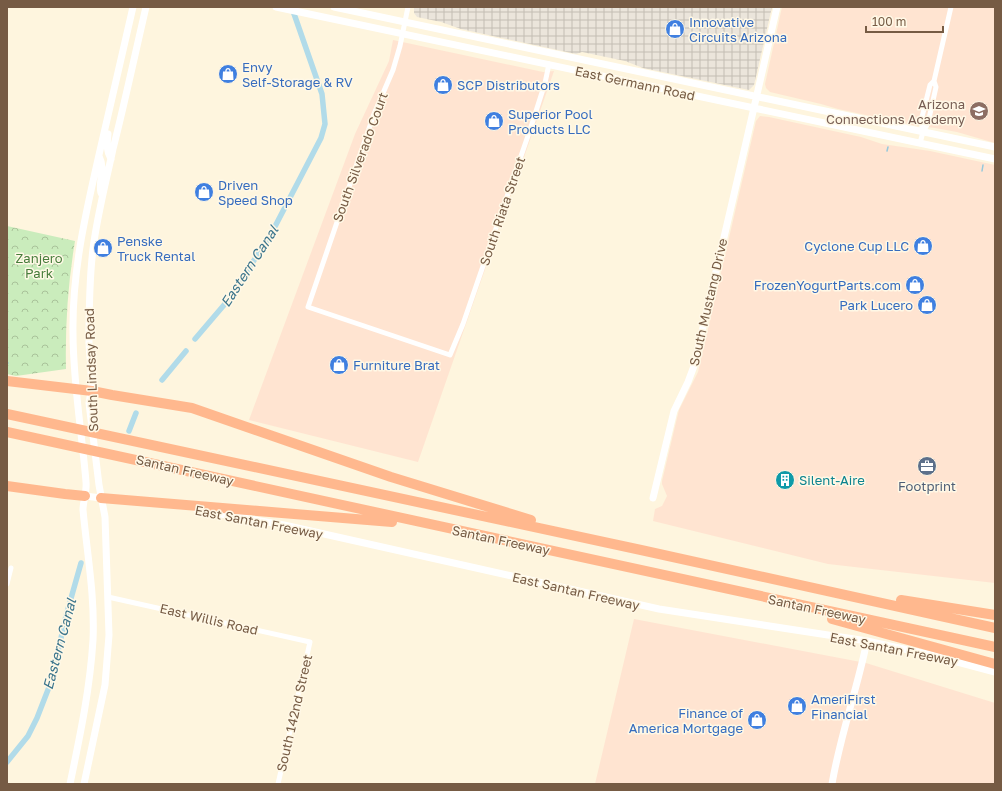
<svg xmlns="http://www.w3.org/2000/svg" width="1002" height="791" font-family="'Golos Text',sans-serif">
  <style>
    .commercial { fill: #ffe4d1 }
    .industrial { fill: url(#industrial-grid) }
    .forest { fill: url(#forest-crowns) }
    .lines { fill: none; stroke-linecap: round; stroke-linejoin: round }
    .stream { stroke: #96c9dc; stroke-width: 1.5 }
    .canal { stroke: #b1dbe9; stroke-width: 5.5 }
    .street { stroke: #fff; stroke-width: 5 }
    .secondary { stroke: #fff; stroke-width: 7 }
    .highway { stroke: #ffb88e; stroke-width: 10 }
    .labels { text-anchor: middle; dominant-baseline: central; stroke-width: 3; stroke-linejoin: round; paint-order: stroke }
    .shop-label { font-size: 13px; fill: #366cbe; stroke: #fff8e6; text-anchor: start }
    .street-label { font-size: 13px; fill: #765b44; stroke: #fff8e6 }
    .education-label { font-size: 13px; fill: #785e54; stroke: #fff8e6; text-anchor: end }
    .park-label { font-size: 13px; fill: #477d3b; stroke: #fff8e6 }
    .culture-label { font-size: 13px; fill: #0d838f; stroke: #fff8e6; text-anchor: start }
    .service-label { font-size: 13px; fill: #4e5e75; stroke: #fff8e6 }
    .water-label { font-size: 14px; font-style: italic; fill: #3c758c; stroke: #fff8e6 }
  </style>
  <defs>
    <pattern id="industrial-grid" width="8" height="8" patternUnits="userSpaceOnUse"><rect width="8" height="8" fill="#ebe5db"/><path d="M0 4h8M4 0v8" fill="none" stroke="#c3bdb3"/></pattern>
    <pattern id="forest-crowns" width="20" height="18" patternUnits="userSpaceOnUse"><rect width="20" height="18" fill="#caecbc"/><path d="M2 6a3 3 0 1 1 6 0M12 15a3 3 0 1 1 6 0" fill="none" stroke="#a9c29a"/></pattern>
  </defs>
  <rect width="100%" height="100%" fill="#fef5de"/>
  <path class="commercial" d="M782,7H995V143L957,132L935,128L912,125L838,109L821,104L770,92L766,88L765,84Z
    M393,40L543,72L554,71L418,462L249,420L355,134L389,61Z
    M760,116L769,117L861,137L882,144L930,151L995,165V583L828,564L653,521L655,509L662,506L667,496L662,484V481L677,418L679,410L698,372L756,121Z
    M634,619L866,663L995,703V784H595Z"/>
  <path class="industrial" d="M414,7H772L754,85L749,90L643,68L625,61L582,52L576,54L461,29L441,22L417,17L414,13Z"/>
  <path class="forest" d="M7,226L75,241C68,283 65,326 66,369L16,376L7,374Z"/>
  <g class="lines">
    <path class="stream" d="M887,151L888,147
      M982,171L983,165
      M7,363H8"/>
    <path class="canal" d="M195,339L224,305L269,238L321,138L325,124L322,94L292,8
      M162,380L186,351
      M129,431L136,413
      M7,762L28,736L37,718L51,682L66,616L81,563"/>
    <path class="street" d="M408,7L400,46L393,70L374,114L308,307L450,355L463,324L530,130L545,83L549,64
      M923,132L921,121L930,85L934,81L951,7
      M920,143L923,132L928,123L936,87L934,81
      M7,584L11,568
      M108,597L310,642L278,784"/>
    <path class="secondary" d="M276,7L995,159
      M334,7L995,147
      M108,134C107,144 106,150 111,159
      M99,156C106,170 98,180 101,193
      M85,496L101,498
      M653,498L674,411L688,382L694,366C722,246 750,127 777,7
      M197,510L284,525L659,609L867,641L931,655L995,672
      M70,784C80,736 90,689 93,640C95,596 87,553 83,510C83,501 87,492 86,482C82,433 73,383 73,333C72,268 87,208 101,146C112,100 122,53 133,7
      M84,784L105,685L109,635L105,517L99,485L89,403C94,383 90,364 89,343C89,312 89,281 93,249C97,216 106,182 113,149C125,102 135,54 146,7
      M832,784C840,736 857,690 867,641"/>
    <path class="highway" d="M7,381L92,391L112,395L192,408L391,477L531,520
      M7,414L641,550L995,628
      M7,432L995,647
      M7,486L65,494L85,496
      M101,498L392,522
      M901,600L995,615
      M832,619L995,664"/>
  </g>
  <defs>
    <g id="shop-disc" transform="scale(1)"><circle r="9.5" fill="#3f7fe0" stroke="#fff8e6"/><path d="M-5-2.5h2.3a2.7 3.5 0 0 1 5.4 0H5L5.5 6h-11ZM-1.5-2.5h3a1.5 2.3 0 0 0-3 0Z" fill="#fff"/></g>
    <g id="school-disc" transform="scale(1)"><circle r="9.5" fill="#8d6e63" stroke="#fff8e6"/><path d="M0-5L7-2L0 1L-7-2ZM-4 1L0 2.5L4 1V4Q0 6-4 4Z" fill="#fff"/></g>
    <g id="office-disc" transform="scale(1)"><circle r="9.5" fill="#5c6f8a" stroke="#fff8e6"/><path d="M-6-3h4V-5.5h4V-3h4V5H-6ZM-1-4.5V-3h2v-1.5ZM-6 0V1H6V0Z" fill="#fff"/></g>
    <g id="building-disc" transform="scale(1)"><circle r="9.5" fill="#0f9aa8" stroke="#fff8e6"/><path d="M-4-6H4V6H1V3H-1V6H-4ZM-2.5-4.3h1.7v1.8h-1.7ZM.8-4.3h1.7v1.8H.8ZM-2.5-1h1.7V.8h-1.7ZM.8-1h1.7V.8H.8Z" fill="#fff"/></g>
  </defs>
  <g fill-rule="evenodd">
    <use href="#shop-disc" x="675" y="29"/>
    <use href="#shop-disc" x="228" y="74"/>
    <use href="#shop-disc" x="443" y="85"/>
    <use href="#school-disc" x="979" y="111"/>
    <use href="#shop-disc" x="494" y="121"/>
    <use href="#shop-disc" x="204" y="192"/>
    <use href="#shop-disc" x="923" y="246"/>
    <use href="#shop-disc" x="103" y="248"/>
    <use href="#shop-disc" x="915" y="285"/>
    <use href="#shop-disc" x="927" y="305"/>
    <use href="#shop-disc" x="339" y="365"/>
    <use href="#office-disc" x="927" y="466"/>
    <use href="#building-disc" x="785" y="480"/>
    <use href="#shop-disc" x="797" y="706"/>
    <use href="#shop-disc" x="757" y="720"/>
  </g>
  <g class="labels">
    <g class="shop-label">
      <text x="689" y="22">Innovative<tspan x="689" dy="15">Circuits Arizona</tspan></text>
      <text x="242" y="67">Envy<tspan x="242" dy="15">Self-Storage &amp; RV</tspan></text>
      <text x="457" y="85">SCP Distributors</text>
      <text x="508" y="114">Superior Pool<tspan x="508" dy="15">Products LLC</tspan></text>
      <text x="218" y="185">Driven<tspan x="218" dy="15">Speed Shop</tspan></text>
      <text x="117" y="241">Penske<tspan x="117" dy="15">Truck Rental</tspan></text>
      <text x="909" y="246" text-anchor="end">Cyclone Cup LLC</text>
      <text x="901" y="285" text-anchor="end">FrozenYogurtParts.com</text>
      <text x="913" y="305" text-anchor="end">Park Lucero</text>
      <text x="353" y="365">Furniture Brat</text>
      <text x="811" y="699">AmeriFirst<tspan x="811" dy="15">Financial</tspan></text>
      <text x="743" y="713" text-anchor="end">Finance of<tspan x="743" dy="15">America Mortgage</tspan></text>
    </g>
    <g class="street-label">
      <text transform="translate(635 83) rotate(12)">East Germann Road</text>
      <text transform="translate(360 157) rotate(-70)">South Silverado Court</text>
      <text transform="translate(502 211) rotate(-71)">South Riata Street</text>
      <text transform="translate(708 302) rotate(-77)">South Mustang Drive</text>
      <text transform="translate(91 370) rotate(-92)">South Lindsay Road</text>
      <text transform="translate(185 470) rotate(13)">Santan Freeway</text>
      <text transform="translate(259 522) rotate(11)">East Santan Freeway</text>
      <text transform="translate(501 540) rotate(12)">Santan Freeway</text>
      <text transform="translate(576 591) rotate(13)">East Santan Freeway</text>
      <text transform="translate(817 609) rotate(12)">Santan Freeway</text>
      <text transform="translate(209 619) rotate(13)">East Willis Road</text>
      <text transform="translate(894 649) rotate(11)">East Santan Freeway</text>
      <text transform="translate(294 713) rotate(-77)">South 142nd Street</text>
    </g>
    <g class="education-label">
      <text x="965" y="104">Arizona<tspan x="965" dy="15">Connections Academy</tspan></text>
    </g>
    <g class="park-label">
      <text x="39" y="258">Zanjero<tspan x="39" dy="15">Park</tspan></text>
    </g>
    <g class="culture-label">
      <text x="799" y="480">Silent-Aire</text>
    </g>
    <g class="service-label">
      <text x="927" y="486">Footprint</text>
    </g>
    <g class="water-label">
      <text transform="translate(249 266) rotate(-57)">Eastern Canal</text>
      <text transform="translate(59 644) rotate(-75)">Eastern Canal</text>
    </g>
  </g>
  <rect width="1002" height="791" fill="none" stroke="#765b44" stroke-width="16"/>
  <path d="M866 26v6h77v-6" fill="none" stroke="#765b44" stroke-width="2"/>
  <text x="872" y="26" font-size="12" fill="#765b44" stroke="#fff8e6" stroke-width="3" paint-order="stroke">100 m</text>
</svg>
